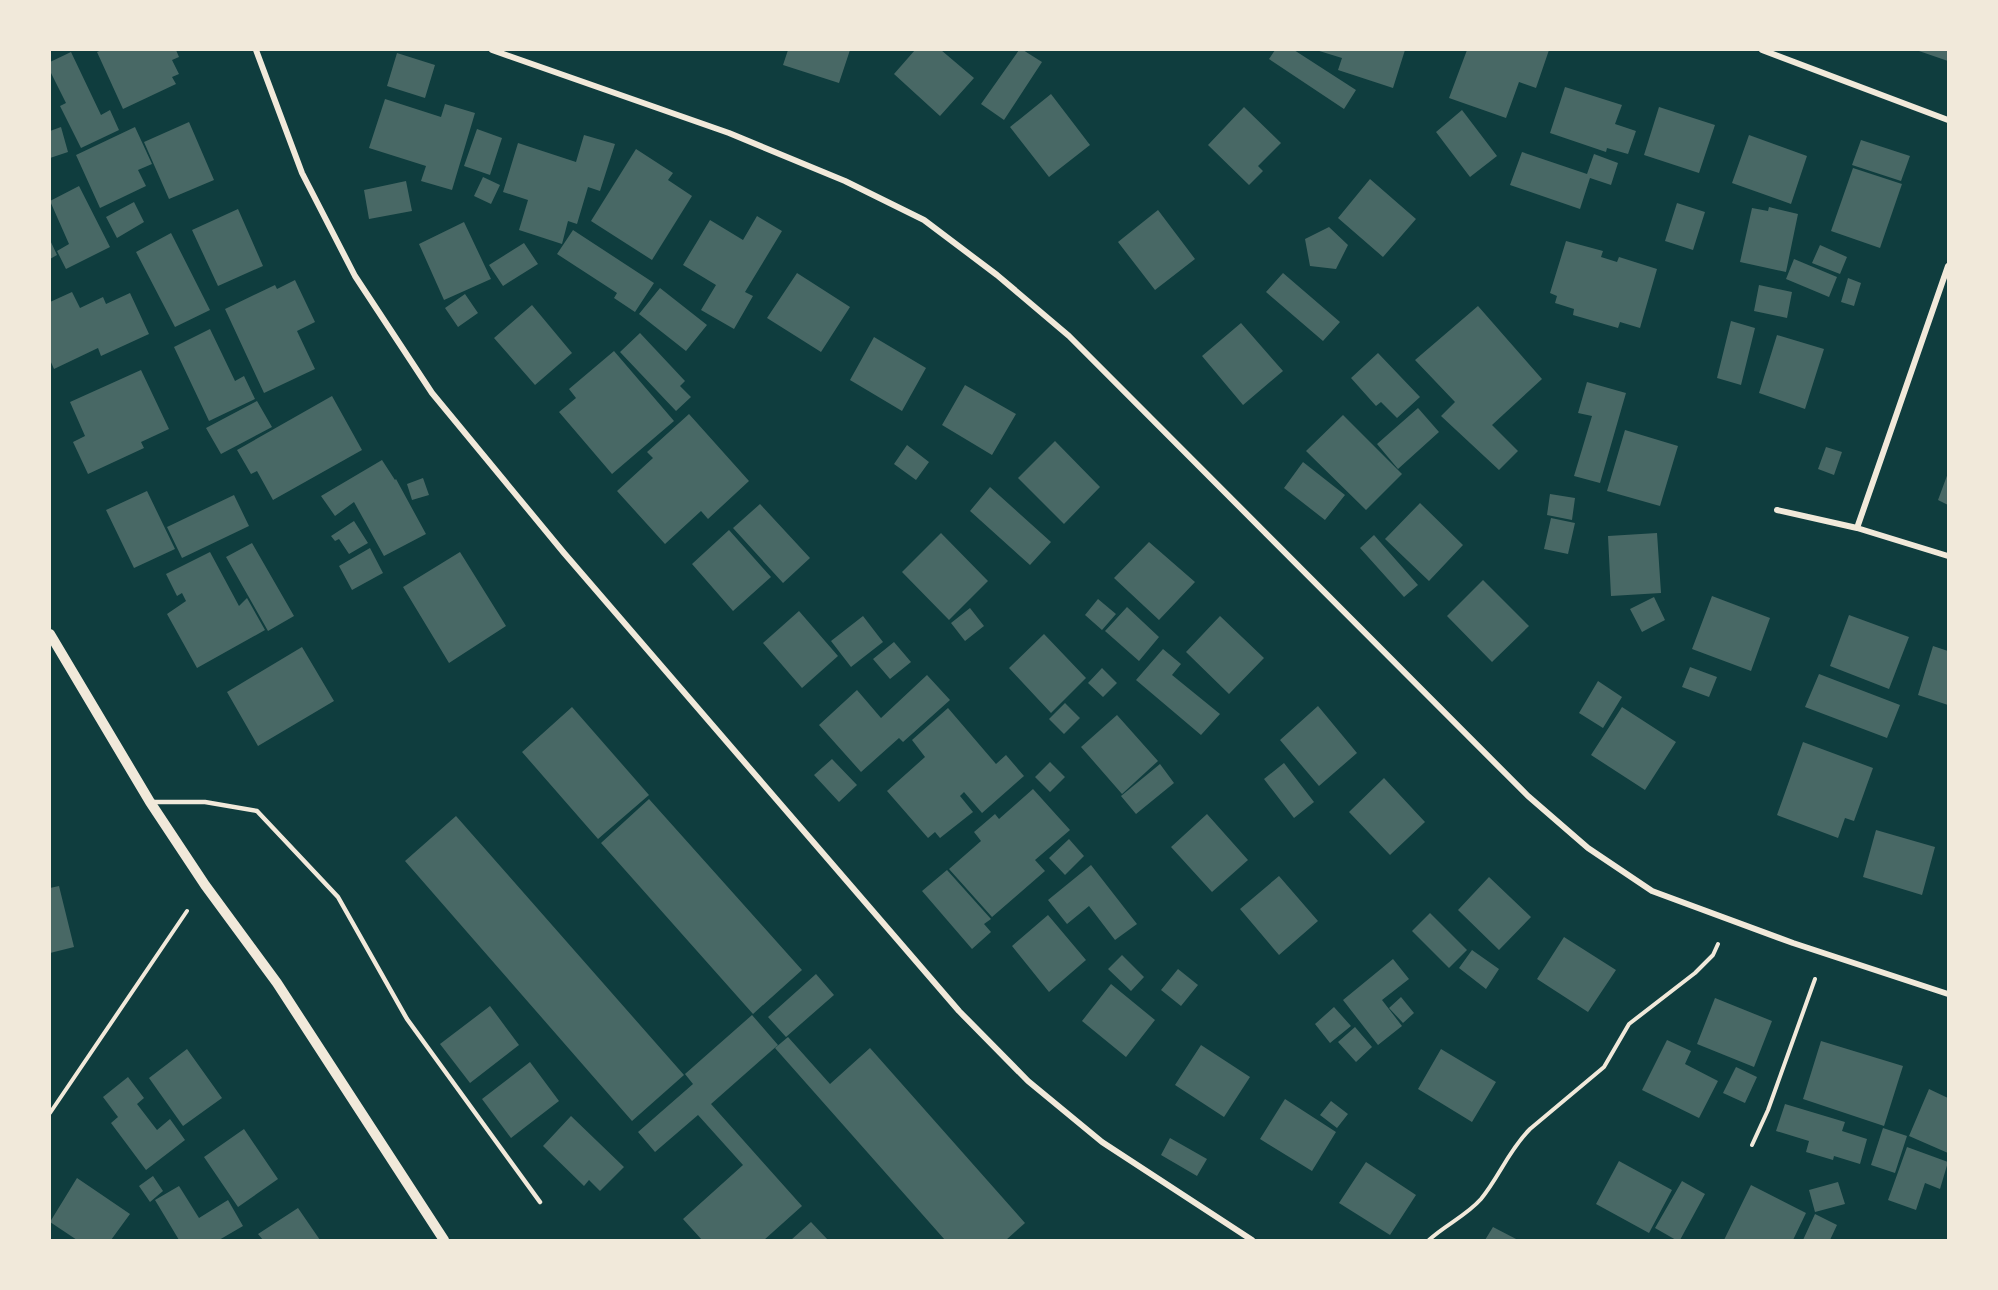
<svg xmlns="http://www.w3.org/2000/svg" width="1998" height="1290" font-family="Barlow,sans-serif">
  <style>
    .building { fill: #486865 }
    .lines { fill: none; stroke-linecap: round; stroke-linejoin: round }
    .path { stroke: #f1e9da; stroke-width: 4 }
    .service { stroke: #f1e9da; stroke-width: 4.5 }
    .minor { stroke: #f1e9da; stroke-width: 6 }
    .tertiary { stroke: #f1e9da; stroke-width: 10 }
  </style>
  <rect width="100%" height="100%" fill="#0f3d3e"/>
  <path class="building" d="M102,50H176L179,57L172,60L179,74L172,77L176,84L123,109L97,52Z
    M788,50H850L839,83L783,65Z
    M915,50H941L974,78L940,116L894,74Z
    M1019,50H1023L1042,62L1004,120L981,104Z
    M1275,50H1294L1356,90L1344,109L1269,59Z
    M1316,50H1405L1393,88L1338,70L1342,58Z
    M1467,50H1549L1536,88L1519,82L1506,118L1449,98Z
    M1916,50H1948V61Z
    M71,52L101,115L110,110L119,130L81,148L60,106L66,103L50,71V62Z
    M397,53L435,65L425,98L387,86Z
    M1565,87L1622,105L1615,124L1636,131L1628,154L1607,148L1606,152L1550,133Z
    M1051,94L1090,145L1049,177L1010,127Z
    M385,99L441,117L445,104L475,113L452,190L421,181L426,166L369,148Z
    M1244,107L1281,143L1258,166L1263,171L1249,185L1208,145Z
    M1659,107L1715,125L1699,173L1644,155Z
    M1462,110L1497,156L1470,177L1436,132Z
    M189,122L214,180L169,199L144,142Z
    M61,127L68,152L50,158V131Z
    M135,127L152,164L138,170L146,186L100,208L76,155Z
    M477,129L502,138L490,175L464,166Z
    M584,135L615,144L600,191L588,187L577,224L568,221L562,244L519,230L528,200L503,192L518,143L576,162Z
    M1749,135L1807,156L1791,204L1732,183Z
    M1861,140L1910,156L1901,181L1852,165Z
    M636,149L673,173L668,180L692,196L652,260L591,221Z
    M1522,152L1587,174L1594,154L1618,163L1611,185L1590,178L1580,209L1510,185Z
    M1853,168L1902,184L1880,248L1831,231Z
    M483,177L500,185L491,204L474,196Z
    M1370,179L1416,219L1383,257L1338,218Z
    M406,181L412,211L369,219L364,190Z
    M79,186L110,247L66,269L57,251L69,244L50,201Z
    M134,202L144,222L117,238L106,217Z
    M1677,203L1705,212L1693,250L1665,241Z
    M1769,207L1798,214L1786,272L1740,262L1752,208L1768,211Z
    M238,209L263,266L218,286L192,230Z
    M1158,210L1195,259L1155,290L1118,242Z
    M757,216L782,231L745,292L753,296L734,329L701,310L716,285L683,265L710,220L743,240Z
    M464,222L491,279L444,300L419,244Z
    M1329,227L1348,245L1336,269L1310,266L1305,239Z
    M573,230L654,283L635,312L614,298L617,293L557,254Z
    M171,233L210,310L175,327L136,252Z
    M50,240L57,255L50,259Z
    M1566,241L1603,251L1601,257L1617,262L1619,257L1657,269L1640,328L1620,322L1618,328L1573,315L1574,309L1555,303L1557,296L1550,293Z
    M524,243L538,264L503,286L489,265Z
    M1820,245L1847,257L1840,274L1812,263Z
    M1794,259L1837,277L1829,297L1786,279Z
    M797,273L850,307L821,352L767,318Z
    M1283,273L1340,322L1323,341L1266,292Z
    M1848,278L1861,283L1854,306L1841,302Z
    M295,280L315,322L297,331L315,369L264,393L225,309L275,285L277,289Z
    M1759,285L1792,292L1787,318L1754,311Z
    M660,288L707,325L686,351L639,314Z
    M72,292L80,308L103,297L106,304L130,293L149,334L101,356L98,348L54,369L50,360V302Z
    M465,294L478,313L458,327L445,308Z
    M532,305L572,353L535,385L494,338Z
    M1478,306L1542,379L1492,425L1518,451L1499,470L1441,416L1455,402L1415,360Z
    M1731,321L1755,328L1741,385L1717,378Z
    M1241,323L1283,371L1243,405L1202,356Z
    M210,329L235,381L244,376L255,399L209,421L174,347Z
    M640,333L685,381L680,386L691,397L676,411L620,352Z
    M1777,335L1824,349L1805,409L1759,393Z
    M874,337L926,368L902,411L850,380Z
    M614,351L674,421L612,474L559,412L576,398L569,389Z
    M1378,353L1420,397L1397,418L1381,402L1376,406L1351,378Z
    M141,370L169,429L141,442L144,448L88,474L73,442L85,436L70,402Z
    M1587,382L1626,393L1600,483L1574,476L1592,416L1578,413Z
    M965,385L1016,414L992,455L942,425Z
    M332,396L362,450L273,500L257,471L251,474L237,450Z
    M257,401L272,427L221,454L206,428Z
    M1418,408L1439,432L1398,469L1377,444Z
    M689,414L749,481L708,519L701,511L665,544L617,491L653,458L647,452Z
    M1343,415L1402,474L1366,510L1306,451Z
    M1625,430L1678,446L1660,506L1607,491Z
    M1055,441L1100,487L1064,524L1018,478Z
    M907,445L929,462L916,480L894,464Z
    M1826,447L1842,452L1834,475L1818,469Z
    M382,460L395,480L396,479L426,534L384,556L354,502L335,516L321,496Z
    M1303,462L1345,495L1325,520L1284,488Z
    M1948,473V505L1938,500Z
    M423,478L429,495L412,500L407,484Z
    M990,487L1051,542L1030,565L970,511Z
    M147,491L175,549L134,568L106,510Z
    M1550,494L1575,498L1572,520L1547,515Z
    M234,495L249,526L182,558L167,527Z
    M1420,503L1463,545L1429,581L1385,539Z
    M760,504L810,558L783,583L733,528Z
    M1551,518L1575,523L1568,554L1544,549Z
    M354,521L368,543L349,554L339,539L335,541L331,536Z
    M729,530L771,577L733,611L692,564Z
    M941,533L988,581L949,620L902,572Z
    M1657,533L1661,593L1611,596L1608,536Z
    M1374,535L1418,585L1404,597L1360,548Z
    M1149,542L1195,582L1159,620L1114,578Z
    M252,543L294,616L268,631L226,557Z
    M370,548L383,573L352,590L339,566Z
    M210,552L239,606L247,598L265,630L197,668L167,614L186,601L182,593L177,596L166,574Z
    M460,552L506,626L449,663L403,587Z
    M1483,580L1529,626L1492,662L1447,616Z
    M1712,596L1770,618L1751,671L1692,649Z
    M1654,597L1665,620L1642,632L1630,609Z
    M1098,599L1116,614L1102,630L1085,615Z
    M1127,607L1159,637L1139,661L1105,631Z
    M970,608L984,626L965,641L951,623Z
    M799,611L838,656L802,688L763,643Z
    M1849,615L1909,637L1889,689L1830,666Z
    M863,616L883,642L851,667L831,641Z
    M1220,616L1264,658L1229,694L1186,652Z
    M1044,634L1086,678L1051,713L1009,668Z
    M894,642L911,662L890,679L873,659Z
    M1933,646L1948,651V705L1918,695Z
    M302,647L334,701L258,746L227,692Z
    M1163,649L1181,664L1172,675L1220,714L1201,735L1136,680Z
    M1690,667L1717,677L1709,697L1682,687Z
    M1102,668L1117,683L1103,697L1088,683Z
    M1819,674L1900,705L1887,738L1805,707Z
    M927,675L950,700L903,742L899,738L861,772L819,725L857,690L881,718Z
    M1598,681L1622,697L1603,728L1579,713Z
    M1065,703L1080,718L1064,734L1049,719Z
    M1318,706L1357,753L1319,786L1280,740Z
    M572,707L649,795L598,839L522,752Z
    M1622,707L1676,742L1645,790L1591,755Z
    M948,708L996,764L1006,755L1024,776L982,813L964,792L960,796L973,812L940,838L935,832L928,838L887,791L925,757L912,740Z
    M1117,715L1158,761L1122,794L1081,747Z
    M1803,742L1873,768L1854,821L1845,818L1838,838L1777,815Z
    M832,759L857,785L839,802L814,775Z
    M1050,762L1065,777L1050,792L1035,777Z
    M1284,763L1314,802L1294,818L1264,779Z
    M1160,764L1174,783L1136,814L1121,796Z
    M1384,778L1425,822L1390,855L1349,812Z
    M1033,789L1070,830L1035,860L1045,871L992,917L949,869L981,841L974,832L995,814L999,819Z
    M649,799L802,970L753,1014L601,843Z
    M1207,814L1248,860L1212,892L1171,847Z
    M456,816L684,1075L632,1121L405,861Z
    M1876,830L1935,847L1922,895L1863,877Z
    M1069,839L1084,856L1065,875L1049,858Z
    M1091,865L1137,924L1115,940L1089,906L1067,924L1048,900Z
    M947,870L991,919L984,924L991,932L972,949L922,891Z
    M1279,876L1318,921L1279,955L1240,909Z
    M1489,877L1531,917L1499,950L1458,910Z
    M59,886L74,947L50,953V888Z
    M1430,913L1467,950L1449,968L1412,931Z
    M1048,915L1086,960L1049,992L1012,946Z
    M1564,937L1616,970L1588,1012L1537,979Z
    M1472,950L1499,969L1486,989L1459,968Z
    M1122,955L1144,977L1131,991L1108,969Z
    M1393,959L1409,979L1382,1000L1402,1026L1378,1045L1343,1000Z
    M1178,969L1198,985L1181,1006L1161,990Z
    M816,974L834,995L786,1037L768,1017Z
    M1111,984L1155,1020L1126,1057L1082,1021Z
    M1401,997L1414,1013L1403,1023L1389,1008Z
    M1715,998L1772,1021L1754,1067L1697,1044Z
    M490,1006L519,1045L470,1083L440,1044Z
    M1334,1007L1351,1026L1330,1043L1315,1024Z
    M752,1015L778,1045L711,1104L802,1206L764,1240H702L683,1219L743,1165L698,1115L655,1152L638,1132L693,1084L685,1074Z
    M1355,1027L1372,1047L1356,1062L1338,1042Z
    M788,1037L830,1084L870,1048L1025,1223L1006,1240H945L775,1048Z
    M1667,1040L1691,1051L1685,1064L1718,1081L1699,1118L1642,1090Z
    M1821,1041L1903,1066L1884,1126L1803,1099Z
    M1201,1045L1250,1077L1224,1117L1175,1085Z
    M187,1049L222,1098L183,1126L149,1078Z
    M1441,1049L1496,1082L1472,1122L1418,1089Z
    M530,1062L559,1101L511,1138L482,1099Z
    M1736,1067L1757,1077L1745,1103L1723,1093Z
    M128,1077L144,1098L137,1104L157,1130L170,1119L185,1140L146,1170L111,1123L118,1117L103,1097Z
    M1929,1089L1948,1098V1153L1909,1136Z
    M1285,1099L1336,1132L1312,1171L1260,1139Z
    M1331,1101L1348,1114L1337,1128L1320,1115Z
    M1785,1104L1845,1122L1842,1131L1867,1139L1860,1164L1834,1156L1833,1160L1806,1152L1809,1141L1776,1131Z
    M571,1116L624,1167L600,1191L589,1180L584,1186L543,1146Z
    M1883,1128L1907,1136L1895,1173L1871,1165Z
    M244,1129L278,1179L238,1207L204,1157Z
    M1170,1138L1207,1159L1197,1176L1161,1155Z
    M1907,1147L1948,1162L1940,1189L1925,1183L1916,1210L1888,1200Z
    M1619,1161L1672,1190L1649,1233L1596,1204Z
    M1366,1162L1416,1195L1390,1235L1339,1203Z
    M153,1176L163,1191L150,1202L139,1186Z
    M77,1178L130,1214L111,1240H77L50,1222Z
    M1682,1181L1705,1194L1680,1240H1676L1655,1228Z
    M1838,1182L1845,1204L1815,1212L1809,1190Z
    M1751,1185L1806,1213L1793,1240H1724Z
    M179,1186L199,1218L228,1200L243,1226L219,1240H179L155,1200Z
    M298,1208L320,1240H263L258,1234Z
    M1815,1214L1837,1225L1830,1240H1803Z
    M811,1222L828,1240H791Z
    M1493,1227L1518,1240H1485Z"/>
  <g class="lines">
    <path class="path" d="M50,1113L187,911
      M1752,1145L1768,1110L1815,979
      M1429,1240C1445,1225 1466,1216 1481,1199C1499,1177 1509,1150 1530,1129L1604,1067L1629,1024L1695,973L1713,955L1718,944"/>
    <path class="service" d="M153,802H205L257,811L338,897L407,1019L540,1202"/>
    <path class="minor" d="M256,50L302,173L355,276L432,393L564,553L959,1011L1028,1081L1102,1142L1252,1240
      M492,50L729,133L845,181L924,220L997,275L1069,336L1528,796L1588,848L1652,891L1793,943L1948,994
      M1762,50L1948,120
      M1777,510L1857,528L1948,556
      M1857,528L1948,266"/>
    <path class="tertiary" d="M50,634L150,802L205,885L277,983L444,1240"/>
  </g>
  <rect width="1998" height="1290" fill="none" stroke="#f1e9da" stroke-width="102"/>
</svg>
